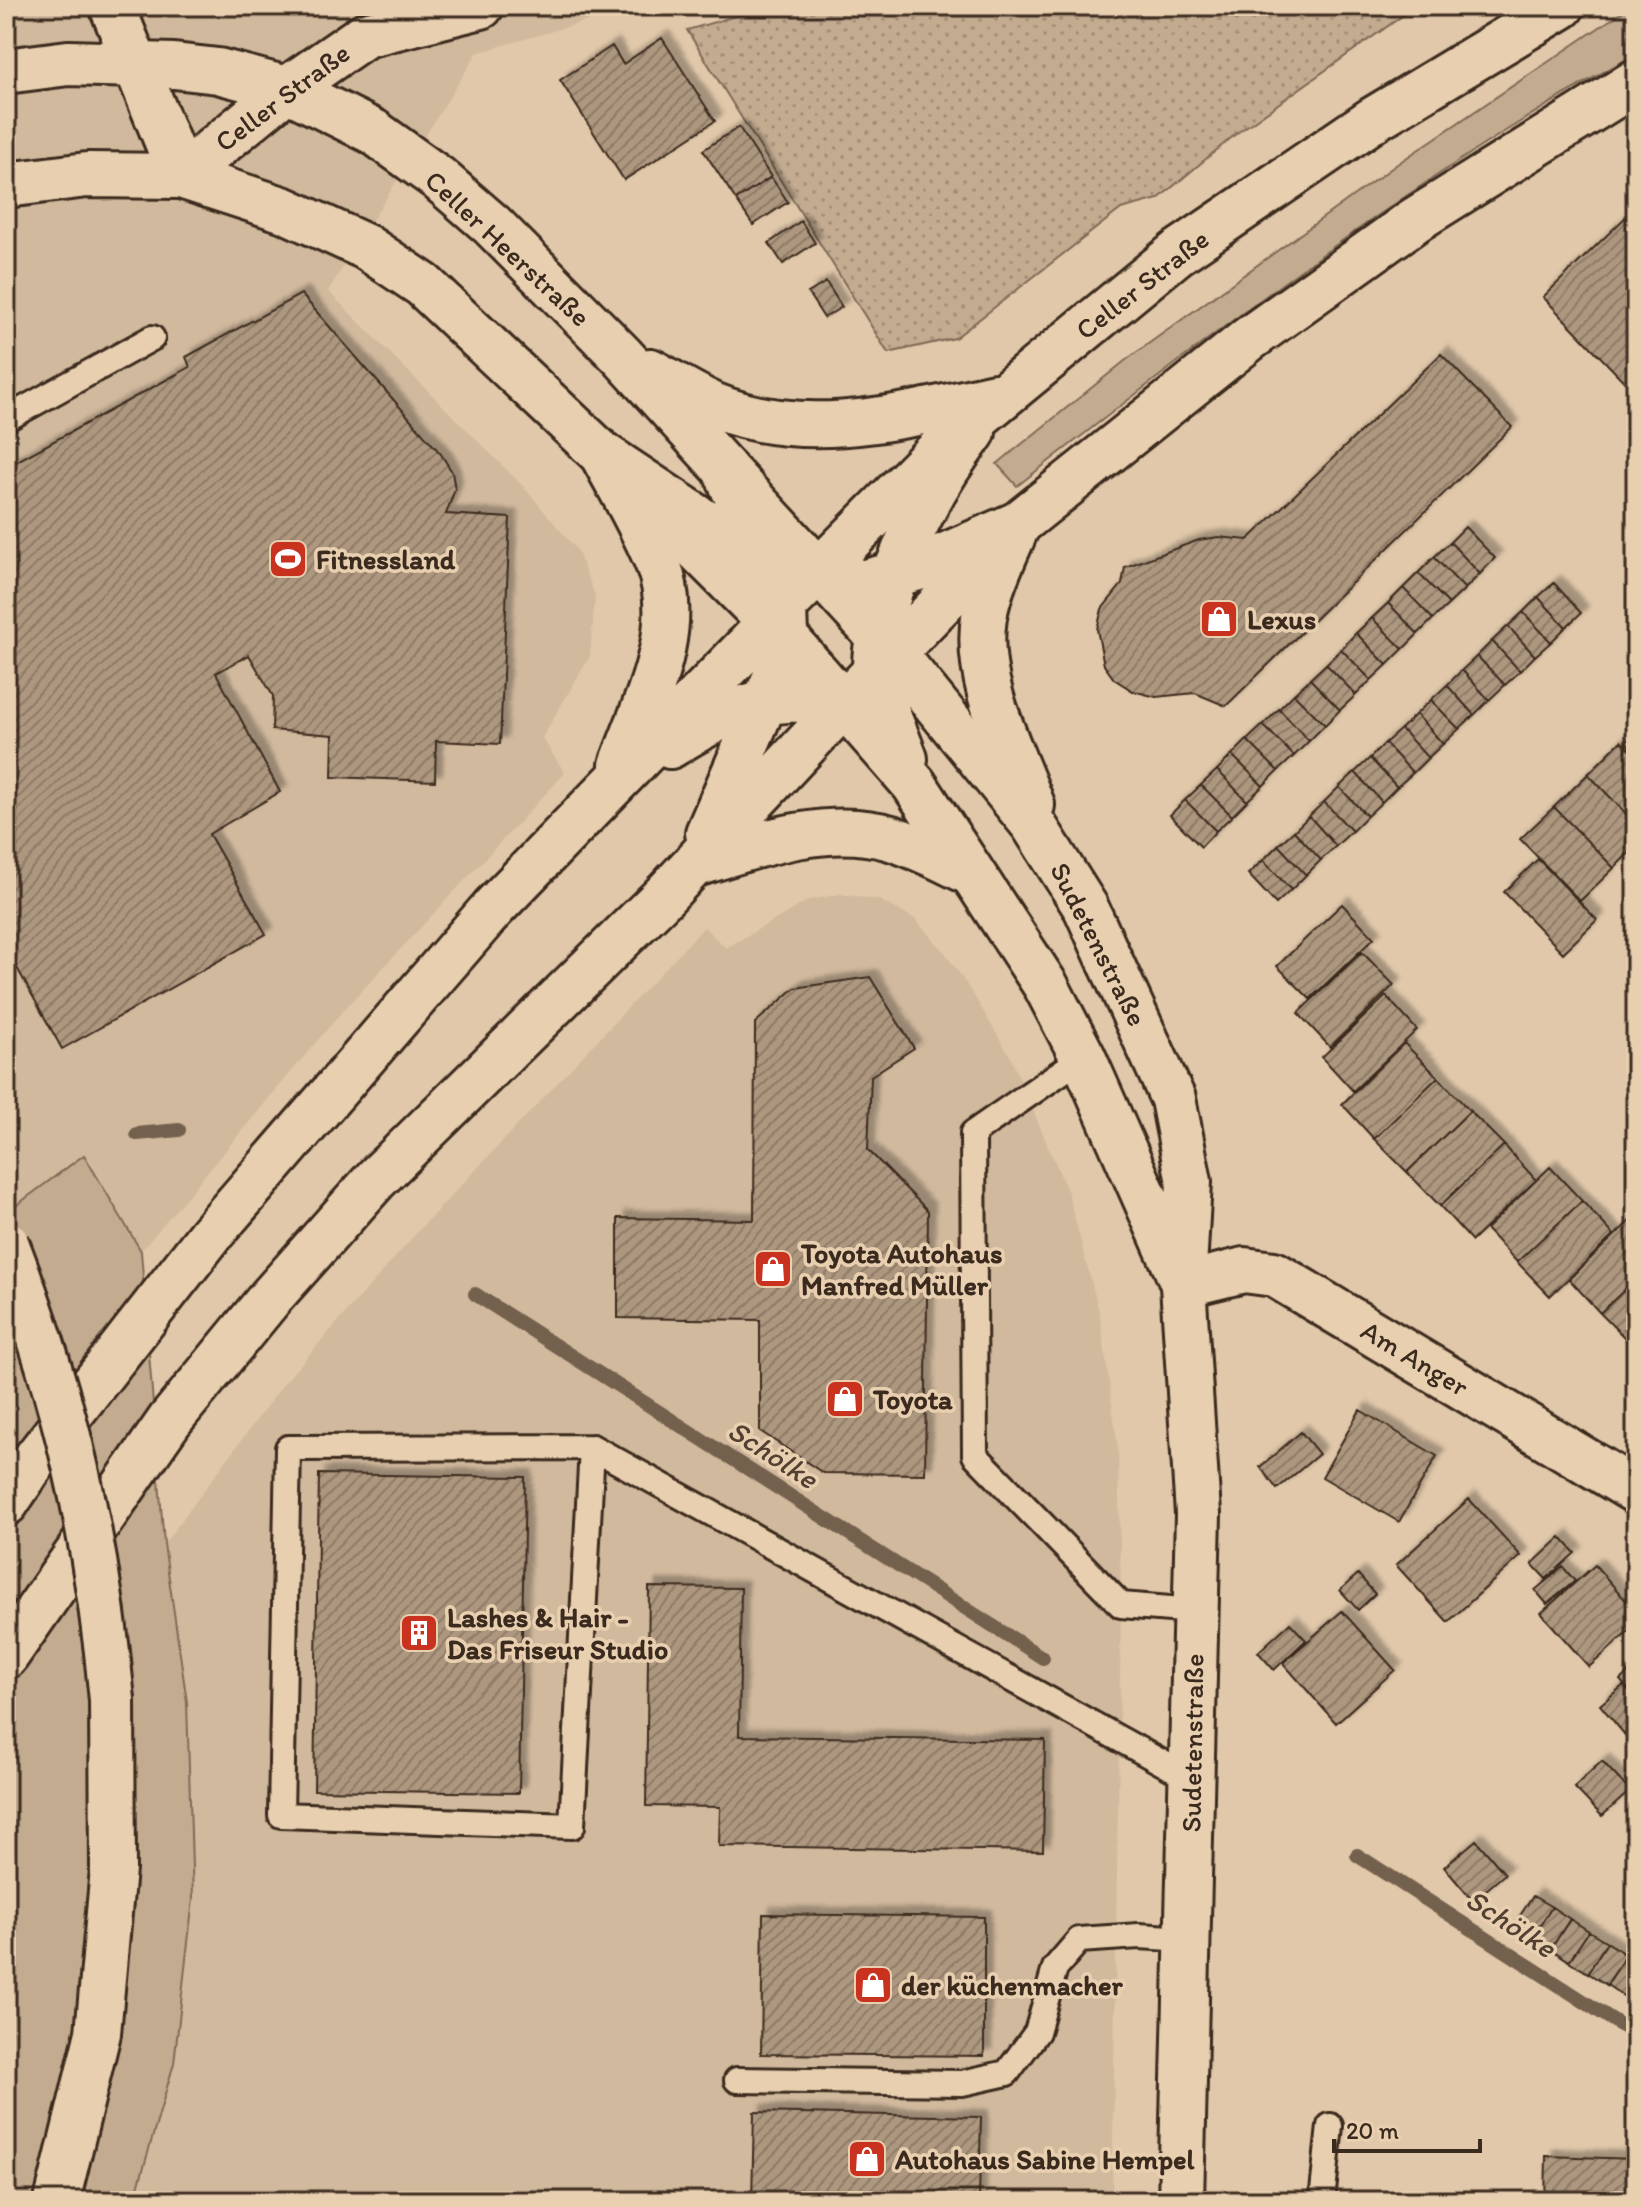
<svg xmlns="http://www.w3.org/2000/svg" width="1642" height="2207" font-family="Itim,sans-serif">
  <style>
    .built { fill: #d1b99d }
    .grass { fill: #c3ab90; stroke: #7f6a57; stroke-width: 2 }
    .park { fill: url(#park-dots); stroke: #7f6a57; stroke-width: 2 }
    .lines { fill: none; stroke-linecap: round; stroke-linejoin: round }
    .stream { stroke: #73604d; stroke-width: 14 }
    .building { fill: url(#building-hatch); stroke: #3b2a1e; stroke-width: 2; filter: url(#shadow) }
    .service-casing { stroke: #3b2a1e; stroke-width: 30 }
    .minor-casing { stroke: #3b2a1e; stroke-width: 50 }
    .tertiary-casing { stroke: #3b2a1e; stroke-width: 50 }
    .secondary-casing { stroke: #3b2a1e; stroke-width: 50 }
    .motorway-casing { stroke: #3b2a1e; stroke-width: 50 }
    .service { stroke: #e8cfb0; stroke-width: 24 }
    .minor { stroke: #e8cfb0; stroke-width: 44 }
    .tertiary { stroke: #e8cfb0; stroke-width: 44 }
    .secondary { stroke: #e8cfb0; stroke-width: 44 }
    .motorway { stroke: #e8cfb0; stroke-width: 44 }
    .motorway-bridge-casing { stroke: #3b2a1e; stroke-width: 50; stroke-linecap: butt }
    .motorway-bridge { stroke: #e8cfb0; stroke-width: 44 }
    .labels { text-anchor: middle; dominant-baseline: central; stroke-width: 7; stroke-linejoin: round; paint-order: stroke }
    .street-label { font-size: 28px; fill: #3b2a1e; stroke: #e8cfb0 }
    .poi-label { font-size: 28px; font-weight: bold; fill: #3b2a1e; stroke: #e8cfb0; text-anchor: start }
    .water-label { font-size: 30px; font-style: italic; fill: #524032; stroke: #e8cfb0 }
  </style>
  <defs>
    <pattern id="park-dots" width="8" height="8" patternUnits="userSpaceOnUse" patternTransform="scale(2)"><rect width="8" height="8" fill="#c3ab90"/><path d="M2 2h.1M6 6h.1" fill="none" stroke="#a08b75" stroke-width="1.8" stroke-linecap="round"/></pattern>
    <pattern id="building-hatch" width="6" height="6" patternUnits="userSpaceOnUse" patternTransform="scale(2)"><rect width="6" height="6" fill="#ad977f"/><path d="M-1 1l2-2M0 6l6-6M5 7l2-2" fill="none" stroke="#8e7b67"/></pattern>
    <filter id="shadow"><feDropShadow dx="7" dy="-7" stdDeviation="2" flood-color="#0004"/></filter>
  </defs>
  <rect width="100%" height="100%" fill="#e1c8aa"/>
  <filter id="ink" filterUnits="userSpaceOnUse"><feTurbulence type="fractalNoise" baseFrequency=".0125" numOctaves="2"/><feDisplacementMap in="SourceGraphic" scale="16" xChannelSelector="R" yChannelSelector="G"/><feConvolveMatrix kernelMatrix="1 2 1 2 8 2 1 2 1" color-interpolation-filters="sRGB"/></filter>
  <g filter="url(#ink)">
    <path class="built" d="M6,6H639L477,53L328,291L522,485L577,550L595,596L590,656L542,738L565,773L339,1015L141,1251L84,1155L6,1213Z
      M840,894L879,900L915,919L946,954L971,991L1010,1056L1068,1193L1100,1315L1118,1449L1121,1605L1112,2201H134L174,2063L187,1702L164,1544L284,1383L421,1228L704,927L726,948L809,900Z"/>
    <path class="grass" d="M1631,6H1636V54C1418,173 1213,334 1017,486L997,464L1126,360L1400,162Z
      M84,1155L141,1251L164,1544L187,1702L193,1899L174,2063L134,2201H6V1213Z"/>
    <path class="park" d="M770,6H1425L1405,14L1237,133L1158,199L1121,209L955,338L888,353L687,30Z"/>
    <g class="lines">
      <path class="stream" d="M137,1134L179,1130
        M475,1294L1043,1658
        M1357,1855L1636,2035"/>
    </g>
    <path class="building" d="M662,38L715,121L624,180L560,80L612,46L623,64Z
      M739,127L771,177L736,200L703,150Z
      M771,177L788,202L753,225L736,200Z
      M1636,207V394L1543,297Z
      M801,221L815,243L783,264L769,243Z
      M826,282L842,307L824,318L808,293Z
      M301,294L441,454L452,472L455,489L446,514L510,518L500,744L436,741L435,781L332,777L333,735L272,730L273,696L249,655L216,673L280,792L209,834L266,934L62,1049L6,948V467L190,367L186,357Z
      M1441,354L1512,427L1226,706L1195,693L1156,697L1133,691L1114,679L1104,665L1097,629L1102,609L1122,584L1125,567L1199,540L1218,537L1248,540Z
      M1465,527L1495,558L1480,574L1450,542Z
      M1450,542L1480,574L1465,589L1434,557Z
      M1434,557L1465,589L1449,604L1418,573Z
      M1418,573L1449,604L1433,619L1403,588Z
      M1554,583L1581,613L1566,627L1538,597Z
      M1403,588L1433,619L1418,634L1388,603Z
      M1538,597L1566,627L1551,642L1523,612Z
      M1388,603L1418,634L1403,649L1372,618Z
      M1523,612L1551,642L1535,656L1508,626Z
      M1372,618L1403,649L1387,665L1356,633Z
      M1508,626L1535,656L1520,671L1492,641Z
      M1356,633L1387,665L1371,680L1341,649Z
      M1492,641L1520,671L1505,685L1477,656Z
      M1341,649L1371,680L1356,695L1326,664Z
      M1477,656L1505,685L1489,700L1462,670Z
      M1326,664L1356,695L1340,710L1310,679Z
      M1462,670L1489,700L1474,715L1447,685Z
      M1310,679L1340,710L1325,725L1294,694Z
      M1447,685L1474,715L1459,729L1431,700Z
      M1294,694L1325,725L1309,741L1279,709Z
      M1431,700L1459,729L1443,744L1416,714Z
      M1279,709L1309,741L1294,756L1263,725Z
      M1416,714L1443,744L1428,758L1401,729Z
      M1263,725L1294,756L1278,771L1247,740Z
      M1401,729L1428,758L1413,773L1385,743Z
      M1636,733V753L1626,742Z
      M1247,740L1278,771L1263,786L1232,755Z
      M1621,741L1636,756V824L1588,774Z
      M1385,743L1413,773L1397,787L1370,758Z
      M1232,755L1263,786L1247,801L1217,770Z
      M1370,758L1397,787L1382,802L1355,772Z
      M1217,770L1247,801L1232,816L1201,785Z
      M1355,772L1382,802L1367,816L1339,787Z
      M1588,774L1636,824V846L1614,868L1554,807Z
      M1201,785L1232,816L1216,831L1185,800Z
      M1339,787L1367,816L1352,831L1324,802Z
      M1185,800L1216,831L1201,847L1170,815Z
      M1324,802L1352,831L1336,846L1309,816Z
      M1554,807L1614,868L1580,901L1520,839Z
      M1309,816L1336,846L1321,860L1294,831Z
      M1294,831L1321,860L1306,875L1278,845Z
      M1278,845L1306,875L1291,890L1263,860Z
      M1538,859L1597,920L1563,953L1504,892Z
      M1263,860L1291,890L1276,904L1248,874Z
      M1342,904L1374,938L1310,999L1277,966Z
      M1362,952L1394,985L1330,1047L1298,1013Z
      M870,977L914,1048L871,1076L868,1150L928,1211L925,1474L823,1473L760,1431V1320L618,1318V1218L754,1220L755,1023L795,988Z
      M1386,996L1417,1030L1353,1091L1322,1057Z
      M1404,1043L1438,1077L1374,1139L1342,1104Z
      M1438,1077L1470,1111L1407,1172L1374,1139Z
      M1470,1111L1504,1145L1440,1206L1407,1172Z
      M1504,1145L1536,1180L1472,1241L1440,1206Z
      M1550,1167L1582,1201L1517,1262L1486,1229Z
      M1582,1201L1614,1235L1550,1296L1517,1262Z
      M1633,1218L1636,1279L1600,1313L1569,1279Z
      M1636,1279V1343L1633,1346L1600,1313Z
      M1360,1410L1437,1456L1399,1522L1322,1477Z
      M1301,1432L1319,1454L1277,1489L1260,1467Z
      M319,1474L525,1477L519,1793L314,1790Z
      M1469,1499L1521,1556L1448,1622L1396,1565Z
      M1561,1537L1575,1553L1546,1579L1532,1564Z
      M1595,1565L1636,1612V1625L1589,1667L1541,1613Z
      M1563,1567L1575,1581L1547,1604L1535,1590Z
      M1358,1574L1375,1594L1358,1610L1340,1590Z
      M649,1587L741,1588L739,1736L1045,1740L1043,1851L719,1846L720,1807L646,1806Z
      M1342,1611L1395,1670L1336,1723L1283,1663Z
      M1290,1623L1306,1640L1274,1670L1258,1652Z
      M1636,1665V1698L1620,1680Z
      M1624,1685L1636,1699V1726L1625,1735L1600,1705Z
      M1602,1761L1630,1791L1602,1816L1574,1787Z
      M1476,1840L1505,1874L1473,1901L1444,1867Z
      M1533,1896L1552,1907L1532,1938L1513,1926Z
      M1552,1907L1570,1919L1551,1949L1532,1938Z
      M763,1914L984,1917V2056L761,2054Z
      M1570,1919L1589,1931L1569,1961L1551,1949Z
      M1589,1931L1607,1942L1588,1973L1569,1961Z
      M1607,1942L1626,1955L1607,1985L1588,1973Z
      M1626,1955L1636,1961V1979L1625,1997L1607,1985Z
      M1636,1979V2004L1625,1997Z
      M754,2112L981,2117L979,2201H752Z
      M1546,2156L1636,2159V2201H1545Z"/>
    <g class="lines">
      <g class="service-casing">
        <path id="service" d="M6,419L152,338
          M1083,1057L973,1133L975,1455L1121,1605L1195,1611
          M592,1447L288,1448L281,1815L572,1826L592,1447L1190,1778
          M737,2080L962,2083L1007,2073L1037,2032L1055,1968L1079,1940L1139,1936L1187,1939
          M1322,2201L1330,2126"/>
      </g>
      <g class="minor-casing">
        <path id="minor" d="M112,6L181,176L287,89L365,35L481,6
          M1183,1285L1244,1270L1274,1274L1636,1491"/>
      </g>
      <g class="tertiary-casing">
        <path id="tertiary" d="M729,474L893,652L1033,824L1086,908L1173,1099L1189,1182L1183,1285L1198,1514L1181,2201
          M638,490L785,637L914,784L1046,986L1083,1057L1181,1279
          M1018,524C1006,553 989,586 984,617C974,682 1010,746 1032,805
          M905,759C895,731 880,700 876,672C873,655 879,634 883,617C899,548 930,489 973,432"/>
      </g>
      <g class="secondary-casing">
        <path id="secondary" d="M6,71L68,63L174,66L218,71L287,89L374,132L438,178L492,225L622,356L725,469L784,608L785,637
          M6,185L87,175L181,176L285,210L366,247L423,285L602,454L733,541L819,581L866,582L915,569L1018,524
          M650,371C671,382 693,396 715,406C807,443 903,416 995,396
          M793,597L946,443L1177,253L1374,119L1562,6
          M846,702L1018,524L1249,339L1415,220L1636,82"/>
      </g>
      <g class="motorway-casing">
        <path id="motorway" d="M602,454C621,490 643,526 658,564C684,630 644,704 622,765
          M670,746C735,705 769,693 846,702
          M708,833L779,669L785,637
          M696,864C756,845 828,819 891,838C919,847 945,860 971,873
          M6,1503L37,1457L210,1235L493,908L770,623
          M6,1656L170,1420L271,1297L376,1179L664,896L846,702
          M57,2201L98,2033L113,1869L112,1700"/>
      </g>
      <use href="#service" class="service"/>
      <use href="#minor" class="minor"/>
      <use href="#tertiary" class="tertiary"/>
      <use href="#secondary" class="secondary"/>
      <use href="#motorway" class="motorway"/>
      <g class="motorway-bridge-casing">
        <path id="motorway-bridge" d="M6,1243C65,1396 97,1536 112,1700"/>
      </g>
      <use href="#motorway-bridge" class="motorway-bridge"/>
    </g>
  </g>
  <defs>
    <g id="stadium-square" transform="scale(2)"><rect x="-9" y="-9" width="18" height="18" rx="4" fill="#c8321e" stroke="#e8cfb0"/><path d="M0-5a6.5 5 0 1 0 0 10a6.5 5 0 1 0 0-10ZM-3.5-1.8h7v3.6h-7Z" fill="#fff"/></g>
    <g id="shop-square" transform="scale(2)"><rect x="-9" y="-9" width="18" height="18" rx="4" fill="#c8321e" stroke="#e8cfb0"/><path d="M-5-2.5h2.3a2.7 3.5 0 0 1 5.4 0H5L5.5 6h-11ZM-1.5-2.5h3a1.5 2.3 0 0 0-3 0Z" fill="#fff"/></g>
    <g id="building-square" transform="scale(2)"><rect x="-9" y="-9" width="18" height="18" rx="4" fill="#c8321e" stroke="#e8cfb0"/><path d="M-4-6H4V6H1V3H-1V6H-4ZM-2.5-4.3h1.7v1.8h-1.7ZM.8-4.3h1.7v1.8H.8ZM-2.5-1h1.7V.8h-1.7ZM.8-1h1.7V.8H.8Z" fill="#fff"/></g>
  </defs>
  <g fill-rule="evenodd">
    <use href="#stadium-square" x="288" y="559"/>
    <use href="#shop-square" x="1219" y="619"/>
    <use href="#shop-square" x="773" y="1269"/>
    <use href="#shop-square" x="845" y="1399"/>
    <use href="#building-square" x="419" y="1633"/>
    <use href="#shop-square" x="873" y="1985"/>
    <use href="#shop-square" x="867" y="2159"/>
  </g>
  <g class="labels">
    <g class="street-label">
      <text transform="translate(282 97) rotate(-37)">Celler Straße</text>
      <text transform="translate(508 248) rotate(43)">Celler Heerstraße</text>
      <text transform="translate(1142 284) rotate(-38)">Celler Straße</text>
      <text transform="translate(1099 944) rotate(63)">Sudetenstraße</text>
      <text transform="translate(1415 1358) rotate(31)">Am Anger</text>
      <text transform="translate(1192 1743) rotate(-89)">Sudetenstraße</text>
    </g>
    <g class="poi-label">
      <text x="316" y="559">Fitnessland</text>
      <text x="1247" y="619">Lexus</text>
      <text x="801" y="1253">Toyota Autohaus<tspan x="801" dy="32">Manfred Müller</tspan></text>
      <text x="873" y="1399">Toyota</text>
      <text x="447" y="1617">Lashes &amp; Hair -<tspan x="447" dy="32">Das Friseur Studio</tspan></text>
      <text x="901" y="1985">der küchenmacher</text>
      <text x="895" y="2159">Autohaus Sabine Hempel</text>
    </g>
    <g class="water-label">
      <text transform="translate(773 1454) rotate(33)">Schölke</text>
      <text transform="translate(1511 1923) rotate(33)">Schölke</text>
    </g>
  </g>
  <rect width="1642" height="2207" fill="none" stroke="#e8cfb0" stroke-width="32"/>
  <rect x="16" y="16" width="1610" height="2175" fill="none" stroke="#3b2a1e" stroke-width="3" filter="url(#ink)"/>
  <path d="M1334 2139v12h146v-12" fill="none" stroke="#3b2a1e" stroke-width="4"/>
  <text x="1346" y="2139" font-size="24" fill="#3b2a1e" stroke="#e8cfb0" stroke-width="6" paint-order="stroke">20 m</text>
</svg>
